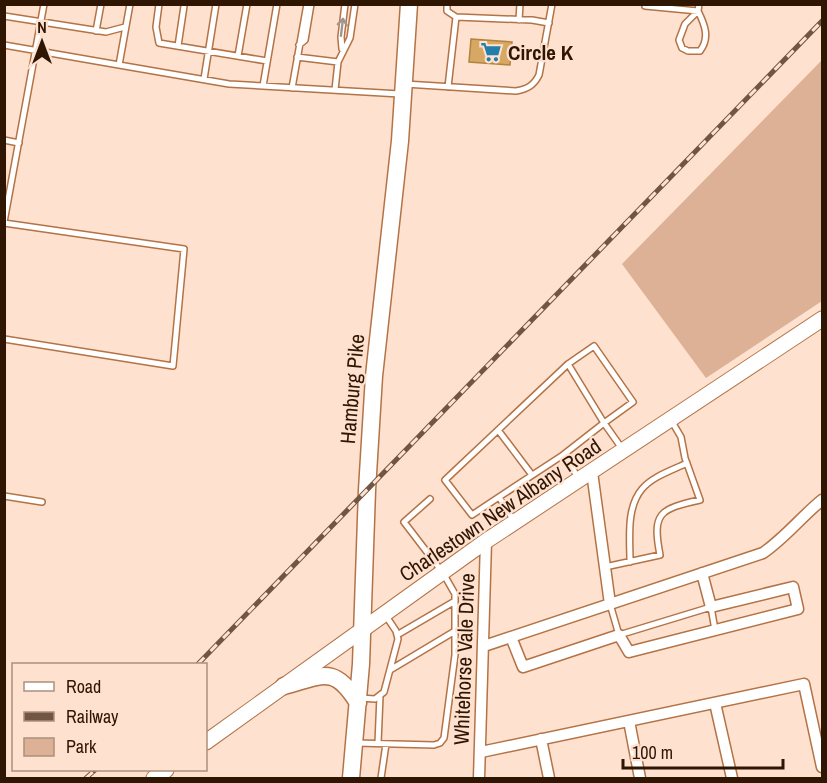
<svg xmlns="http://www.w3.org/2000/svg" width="827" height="783" font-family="'Archivo Narrow',sans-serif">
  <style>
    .green { fill: #dcb195 }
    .building { fill: #d7a864; stroke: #b1833f; stroke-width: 1.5 }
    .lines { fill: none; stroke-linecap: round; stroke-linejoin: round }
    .lane-casing { stroke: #b37346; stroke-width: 8 }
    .street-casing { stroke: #b37346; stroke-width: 13 }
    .secondary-casing { stroke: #b37346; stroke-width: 17 }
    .primary-casing { stroke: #b37346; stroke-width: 19 }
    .lane { stroke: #fff; stroke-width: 5 }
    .street { stroke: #fff; stroke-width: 10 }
    .secondary { stroke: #fff; stroke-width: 15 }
    .primary { stroke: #fff; stroke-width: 16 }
    .rail-casing { stroke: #705643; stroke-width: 5 }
    .rail { stroke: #fee1ce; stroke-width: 3; stroke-dasharray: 9; stroke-linecap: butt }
    .oneway { stroke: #a1968e }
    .labels { text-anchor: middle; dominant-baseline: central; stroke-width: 4.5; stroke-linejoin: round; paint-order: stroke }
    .poi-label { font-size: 21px; font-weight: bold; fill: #2f1603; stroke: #fee1ce; text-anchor: start }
    .street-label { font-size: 21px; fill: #2f1603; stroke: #fee1ce }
  </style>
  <rect width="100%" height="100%" fill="#fee1ce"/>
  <path class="green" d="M822,60V301L706,378L622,264Z"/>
  <path class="building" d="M471,39L512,42L510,65L469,62Z"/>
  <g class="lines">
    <g class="lane-casing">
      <path id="lane" d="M159,4L156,27L159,43L267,61
        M447,4V11L456,17
        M645,6L698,11
        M698,11C705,25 710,38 700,51H688L682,48L679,40L685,24L698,11L699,4
        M4,16L106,32L125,27
        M519,20L520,4
        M96,31L101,4
        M4,45L119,65L130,4
        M299,45L305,40L311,4
        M178,46L184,6
        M342,49L341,37L345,4
        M238,56L247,4
        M297,57L338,62
        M119,65L229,84L400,94
        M204,79L216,4
        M405,84L516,91C528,89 534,85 539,75L552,4
        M263,86L277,4
        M448,87L456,17L532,20L549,23
        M292,88L307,4
        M335,90L338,62L350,38L355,4
        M4,140L19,143
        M4,222L44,4
        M4,223L184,249L173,366L4,339
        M498,430L532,475
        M563,455L604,423L568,364L594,346L633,402L604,423L623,450
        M4,496L42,502
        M499,497L472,515L445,480L568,364
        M514,521L499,497L563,455L578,477
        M630,562C630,538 626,508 642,489C653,476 673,470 687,463
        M605,567L660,555C652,513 659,509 700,500L685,458L681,437L671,420
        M610,604L619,635L711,607L715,630
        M397,635L455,601
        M390,670L455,631
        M360,698L375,699L384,692L398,639L396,631L386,616
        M356,743L434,745L440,743L444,738L455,655V594L443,573L404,522L430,499
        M378,743L380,696
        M381,778L386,744"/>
    </g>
    <g class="street-casing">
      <path id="street" d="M592,472L610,604
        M511,637L523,667L619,635L629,652L798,609L793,587L711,607L702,573
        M484,646L763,553C786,537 801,517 822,500
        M715,703L732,778
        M629,721L640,778
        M541,739L549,778
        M481,752L804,684L822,767
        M479,778L486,541"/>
    </g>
    <g class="secondary-casing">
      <path id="secondary" d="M206,742L486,541L822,319
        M154,778L166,770"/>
    </g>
    <g class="primary-casing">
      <path id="primary" d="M284,686C322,676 334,664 358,703
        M351,778L361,664L367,490L374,376L400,141L409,4"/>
    </g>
    <use href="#lane" class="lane"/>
    <use href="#street" class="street"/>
    <use href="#secondary" class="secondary"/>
    <use href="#primary" class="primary"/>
    <g class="rail-casing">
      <path id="rail" d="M198,664L822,21
        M86,778L95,770"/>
    </g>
    <use href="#rail" class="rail"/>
  </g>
  <defs><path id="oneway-shaft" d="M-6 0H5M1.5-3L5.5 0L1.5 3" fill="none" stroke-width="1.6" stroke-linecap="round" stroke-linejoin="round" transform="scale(1.5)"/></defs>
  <use class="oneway" href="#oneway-shaft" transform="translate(342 27) rotate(-83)"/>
  <defs>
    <g id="supermarket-bare" transform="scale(1.62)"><path d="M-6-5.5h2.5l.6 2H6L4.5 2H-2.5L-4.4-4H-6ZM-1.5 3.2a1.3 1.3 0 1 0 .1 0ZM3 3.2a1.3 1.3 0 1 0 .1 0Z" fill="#227fac" stroke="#fee1ce" stroke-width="2.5" paint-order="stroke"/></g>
  </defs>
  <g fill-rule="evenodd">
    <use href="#supermarket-bare" x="491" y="52"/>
  </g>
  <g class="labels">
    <g class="poi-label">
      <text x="508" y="52">Circle K</text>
    </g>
    <g class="street-label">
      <text transform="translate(352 389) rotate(-85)">Hamburg Pike</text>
      <text transform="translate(500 510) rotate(-34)">Charlestown New Albany Road</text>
      <text transform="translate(464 659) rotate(-88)">Whitehorse Vale Drive</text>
    </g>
  </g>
  <rect width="827" height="783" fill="none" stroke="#2f1603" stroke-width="12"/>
  <rect x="12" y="663" width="195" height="108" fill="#fee1ce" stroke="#ab907d" stroke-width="1.5"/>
  <rect x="24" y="682" width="30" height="9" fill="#ffffff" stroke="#ab907d" stroke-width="1.5"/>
  <text x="66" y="693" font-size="18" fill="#2f1603">Road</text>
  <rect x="24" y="712" width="30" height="9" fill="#705643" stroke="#ab907d" stroke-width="1.5"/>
  <text x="66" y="723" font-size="18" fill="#2f1603">Railway</text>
  <rect x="24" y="738" width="30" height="18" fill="#dcb195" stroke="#ab907d" stroke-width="1.5"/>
  <text x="66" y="753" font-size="18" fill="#2f1603">Park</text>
  <g transform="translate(42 42)" stroke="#fee1ce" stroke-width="4.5" paint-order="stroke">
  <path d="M0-4.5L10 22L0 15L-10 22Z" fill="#2f1603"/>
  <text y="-9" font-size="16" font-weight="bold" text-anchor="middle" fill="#2f1603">N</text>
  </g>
  <path d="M623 759v9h160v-9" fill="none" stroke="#2f1603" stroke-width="3"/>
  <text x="632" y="759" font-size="18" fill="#2f1603" stroke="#fee1ce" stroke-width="4.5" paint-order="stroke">100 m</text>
</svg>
